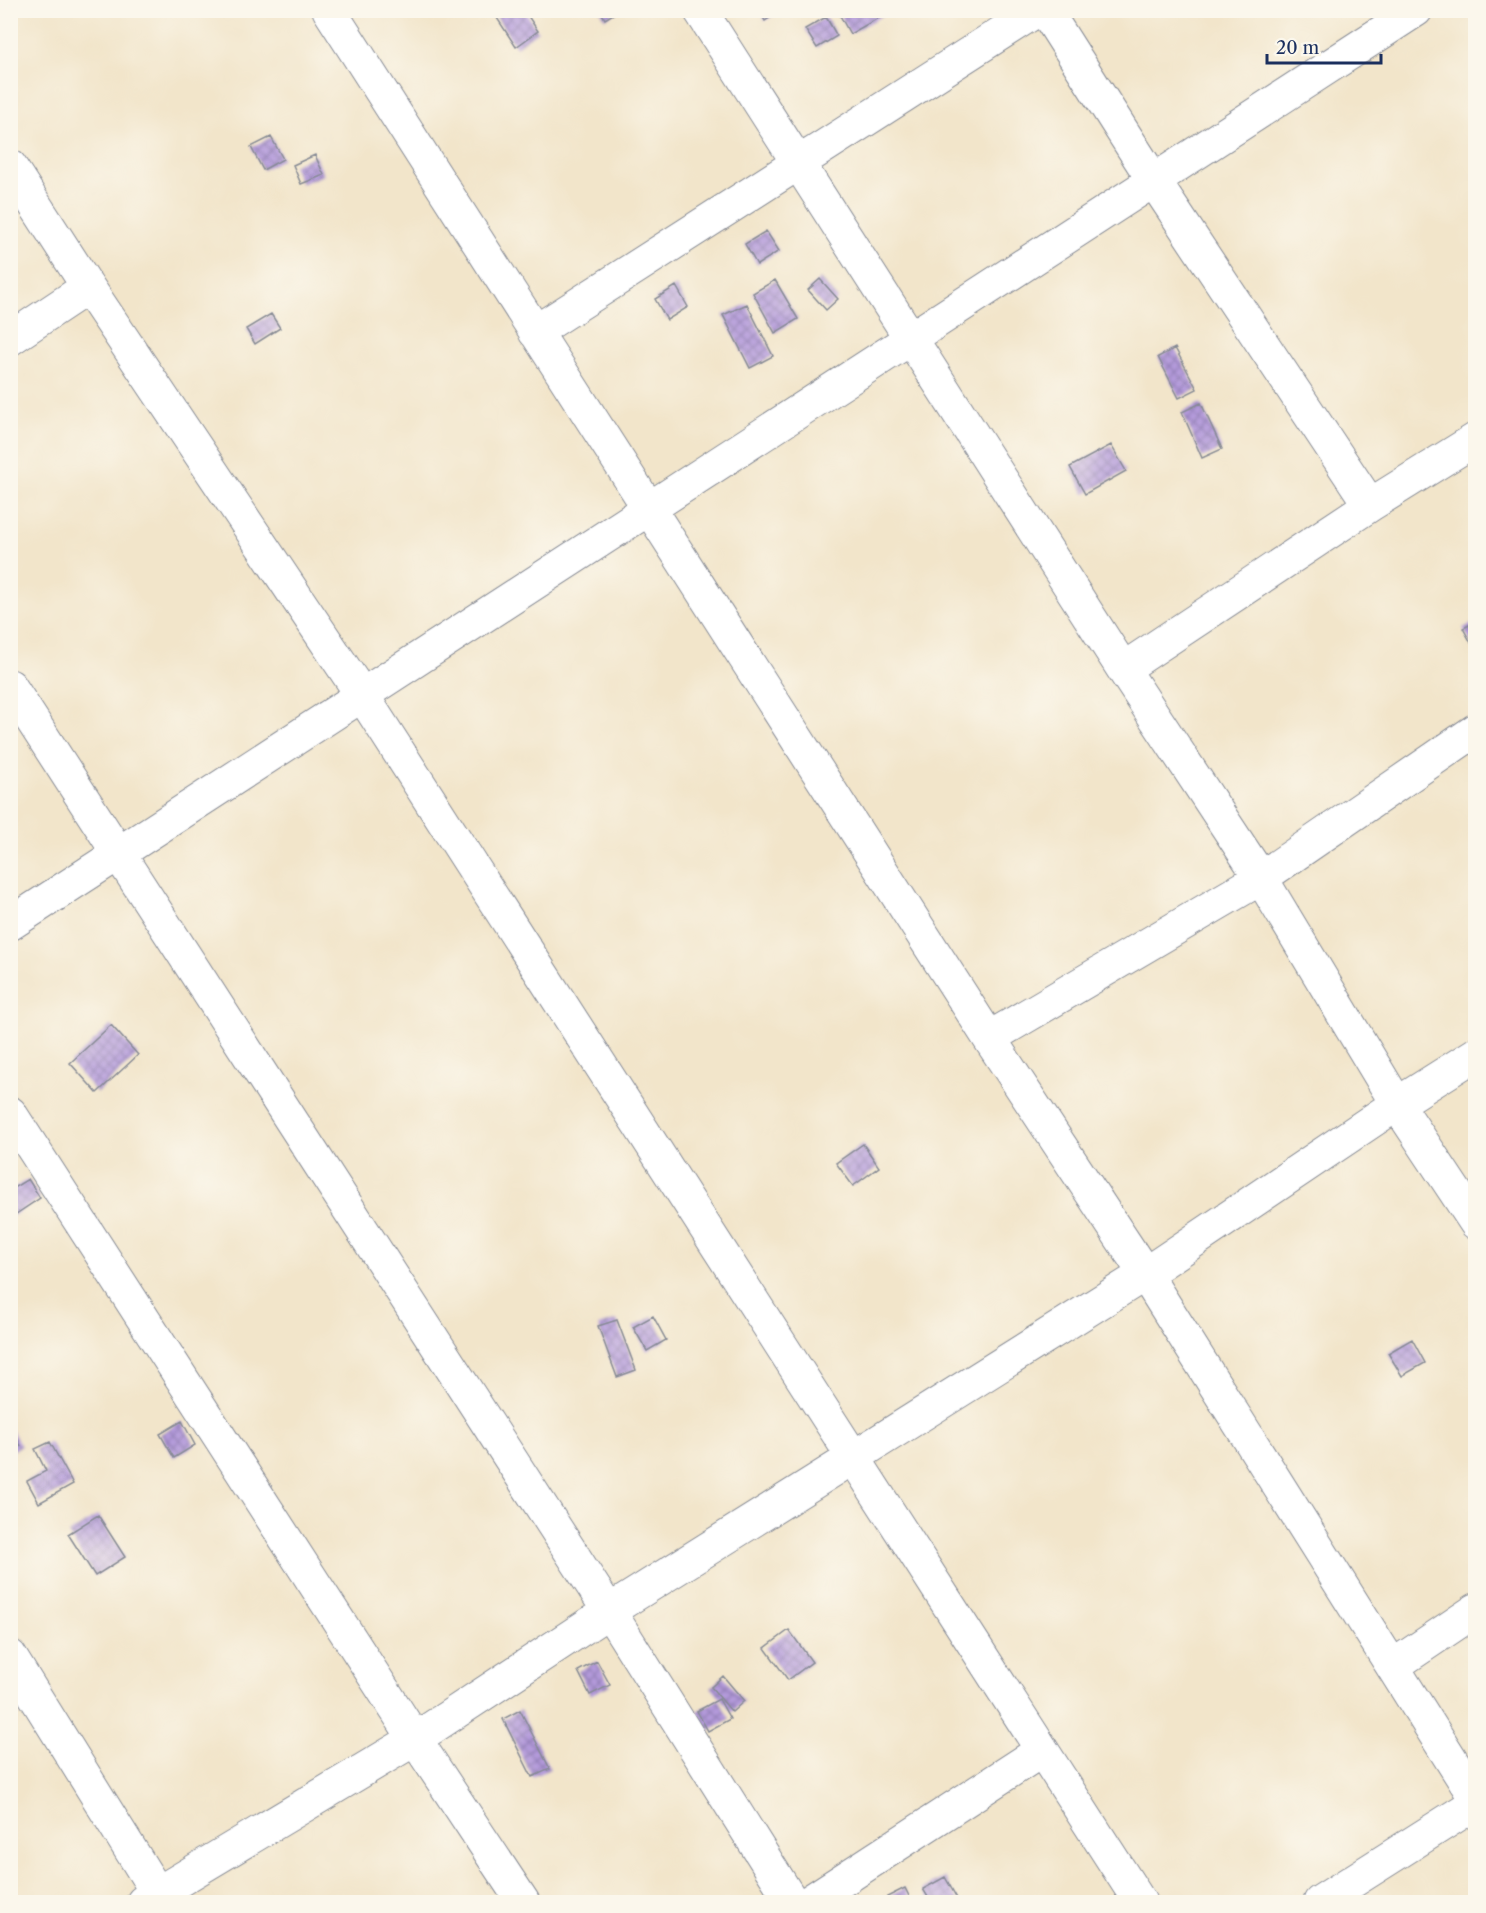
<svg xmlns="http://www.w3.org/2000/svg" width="1486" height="1913" font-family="'Libre Caslon Text',serif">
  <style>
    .building { fill: url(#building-cross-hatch) }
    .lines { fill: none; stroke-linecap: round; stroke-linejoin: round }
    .minor-casing { stroke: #868a94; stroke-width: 35 }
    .minor { stroke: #fff; stroke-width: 33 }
  </style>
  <defs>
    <pattern id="building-cross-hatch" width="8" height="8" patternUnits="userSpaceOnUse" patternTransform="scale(1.5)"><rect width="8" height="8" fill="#b39ada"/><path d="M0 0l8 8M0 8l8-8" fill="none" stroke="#917eb4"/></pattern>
  </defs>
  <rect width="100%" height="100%" fill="#fbf7ec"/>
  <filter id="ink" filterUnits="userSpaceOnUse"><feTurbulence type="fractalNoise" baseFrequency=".0167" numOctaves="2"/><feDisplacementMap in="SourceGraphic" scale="12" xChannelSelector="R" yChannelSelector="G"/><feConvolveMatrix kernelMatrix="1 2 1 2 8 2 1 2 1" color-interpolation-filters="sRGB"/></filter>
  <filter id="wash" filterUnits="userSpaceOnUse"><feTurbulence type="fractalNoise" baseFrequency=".008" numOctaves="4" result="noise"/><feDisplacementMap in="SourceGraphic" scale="24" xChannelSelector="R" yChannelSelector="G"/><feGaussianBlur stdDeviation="1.35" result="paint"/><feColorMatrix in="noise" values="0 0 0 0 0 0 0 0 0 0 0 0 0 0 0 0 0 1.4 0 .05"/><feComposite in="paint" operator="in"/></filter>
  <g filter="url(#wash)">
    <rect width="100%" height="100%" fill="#f2e5ca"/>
    <g id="blocks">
      <path class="building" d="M501,10H524L538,31L516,47L495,15Z
        M600,10H620L605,19Z
        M759,10H782L765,21Z
        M837,10H888L889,12L850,34Z
        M826,17L837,36L817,48L805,29Z
        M271,137L283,159L263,170L251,147Z
        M315,155L324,175L301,184L293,165Z
        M766,231L779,251L757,265L745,244Z
        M820,279L838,299L826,310L808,290Z
        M775,280L798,319L775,333L753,293Z
        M676,286L688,307L667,320L655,299Z
        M747,304L773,356L750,368L723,315Z
        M271,314L280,328L255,344L246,329Z
        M1175,348L1197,389L1179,398L1158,357Z
        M1201,403L1222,449L1202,458L1182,412Z
        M1111,445L1126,471L1085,494L1070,467Z
        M1476,622V652L1463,628Z
        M111,1025L138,1055L97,1093L70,1063Z
        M863,1144L879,1167L853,1186L836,1163Z
        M28,1179L40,1198L13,1216L10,1213V1190Z
        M653,1316L666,1340L647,1351L633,1327Z
        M617,1320L636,1370L617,1377L598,1326Z
        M1412,1339L1425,1363L1402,1376L1388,1353Z
        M182,1421L195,1445L174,1458L160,1434Z
        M10,1427L21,1446L10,1452Z
        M50,1442L73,1484L39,1503L27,1481L46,1471L35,1449Z
        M98,1515L125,1557L95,1576L68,1534Z
        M789,1630L812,1662L788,1680L765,1648Z
        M597,1661L610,1685L590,1695L578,1671Z
        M723,1676L744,1701L732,1712L711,1687Z
        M719,1699L730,1719L708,1731L697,1711Z
        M520,1710L550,1769L532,1777L503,1719Z
        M945,1877L959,1902H931L923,1889Z
        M905,1888L912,1902H890L887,1897Z"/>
    </g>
  </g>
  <g filter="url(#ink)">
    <use href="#blocks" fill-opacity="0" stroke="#868a94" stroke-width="1.5"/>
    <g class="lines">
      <g class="minor-casing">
        <path id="minor" d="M329,10L989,1038L1145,1274L1476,1799
          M700,10L1123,669L1261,878L1397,1104L1476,1223
          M1045,10L1154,181L1370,505
          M10,166L88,287L362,695L1140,1902
          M535,332L1037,10
          M10,339L88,287
          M1123,669L1370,505L1476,439
          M10,686L609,1611L792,1902
          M10,924L1416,10
          M989,1038L1261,878L1476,730
          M10,1113L415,1739L523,1902
          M10,1656L163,1902
          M1393,1666L1476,1610
          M143,1902L415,1739L609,1611L1145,1274L1397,1104L1476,1054
          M809,1902L1041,1751
          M1320,1902L1476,1803"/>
      </g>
      <use href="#minor" class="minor"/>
    </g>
  </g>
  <rect width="1486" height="1913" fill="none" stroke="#fbf7ec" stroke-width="36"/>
  <path d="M1267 54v9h114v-9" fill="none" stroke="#1b2f5e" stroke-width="3"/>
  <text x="1276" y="54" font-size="18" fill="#1b2f5e" stroke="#fbf7ec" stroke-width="4.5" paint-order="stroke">20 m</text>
</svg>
